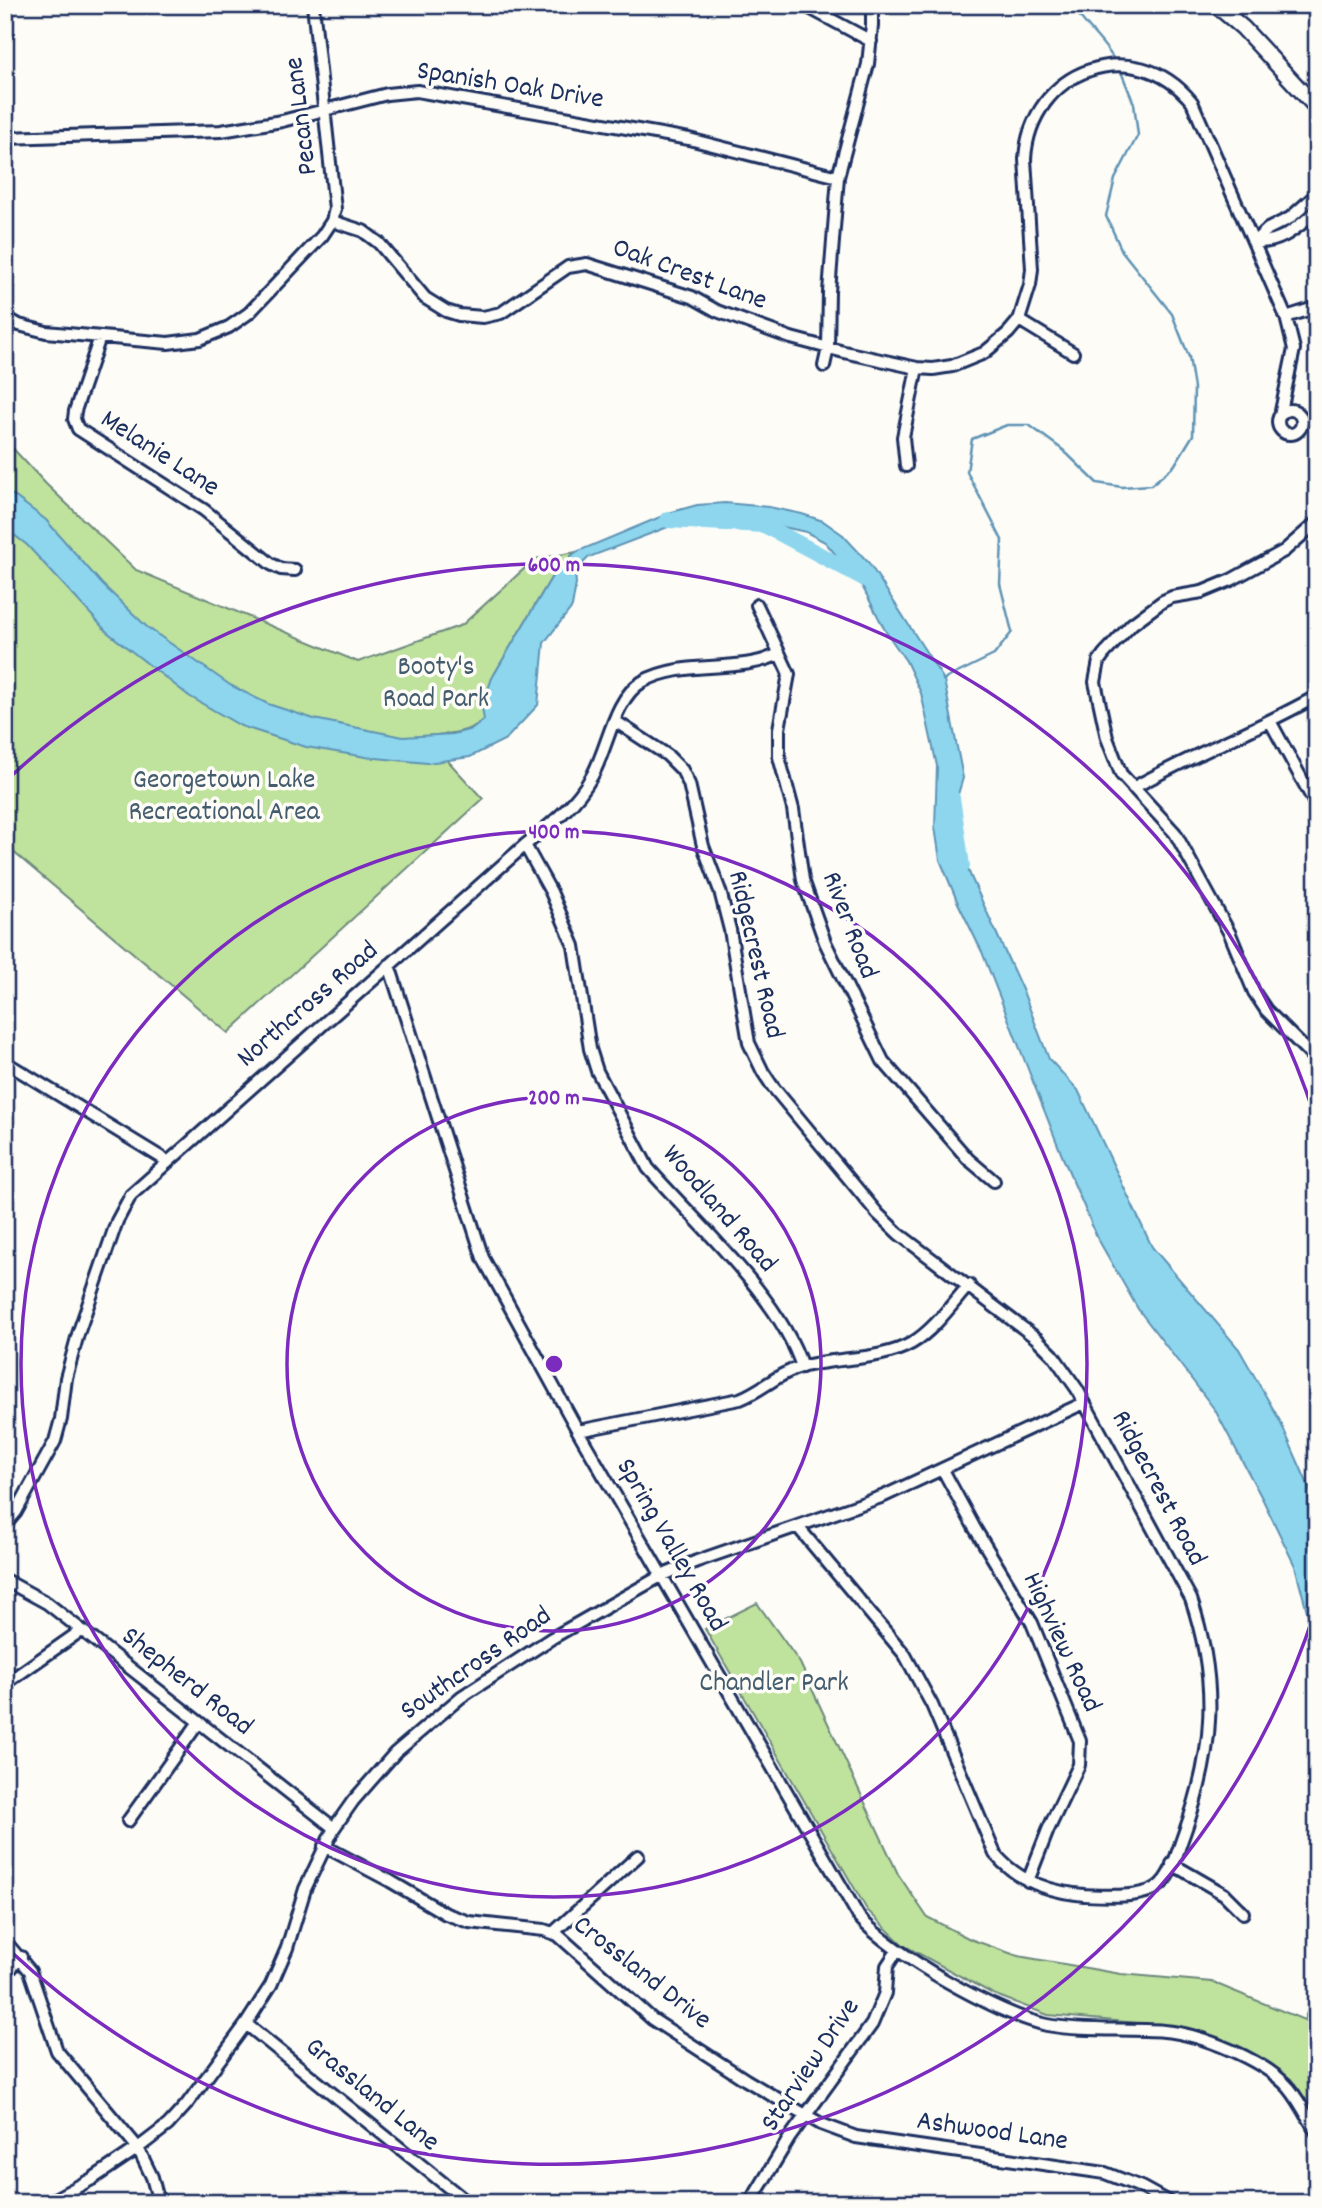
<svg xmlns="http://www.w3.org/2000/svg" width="1322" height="2208" font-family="Dekko,sans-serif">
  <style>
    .green { fill: #bfe29c; stroke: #6d887d; stroke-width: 2 }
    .water { fill: #8dd6ee; stroke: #5f93b4; stroke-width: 2 }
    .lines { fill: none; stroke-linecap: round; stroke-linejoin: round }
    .stream { stroke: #5f93b4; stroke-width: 2.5 }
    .river { stroke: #8dd6ee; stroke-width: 16 }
    .minor-casing { stroke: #1b2f5e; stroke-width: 16 }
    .tertiary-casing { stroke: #1b2f5e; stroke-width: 19 }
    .minor { stroke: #fdfcf7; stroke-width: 10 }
    .tertiary { stroke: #fdfcf7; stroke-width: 14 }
    .ring { fill: none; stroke: #7b2cbf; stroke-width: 3.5 }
    .labels { text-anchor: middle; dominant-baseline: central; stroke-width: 7; stroke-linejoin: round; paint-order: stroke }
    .street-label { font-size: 28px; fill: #1b2f5e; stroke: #fdfcf7 }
    .park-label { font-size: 28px; fill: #445c6e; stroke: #fdfcf7 }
    .centre { fill: #7b2cbf; stroke: #fdfcf7; stroke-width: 3.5 }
    .ring-label { font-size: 21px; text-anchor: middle; font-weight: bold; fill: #7b2cbf; stroke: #fdfcf7; stroke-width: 7; stroke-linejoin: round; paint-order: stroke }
  </style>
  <rect width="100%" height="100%" fill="#fdfcf7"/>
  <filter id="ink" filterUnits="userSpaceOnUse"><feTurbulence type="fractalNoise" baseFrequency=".0143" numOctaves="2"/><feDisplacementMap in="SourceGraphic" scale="14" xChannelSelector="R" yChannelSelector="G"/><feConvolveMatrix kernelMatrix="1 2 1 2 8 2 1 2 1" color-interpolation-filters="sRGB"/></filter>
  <g filter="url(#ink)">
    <path class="green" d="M5,440L46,484L136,570L358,662L462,625L535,559L576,552L557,568L492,678L484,720C466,734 448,734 425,736L483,799L228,1033L5,845Z
      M757,1603L800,1663L898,1874L927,1917L970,1939L1018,1956L1121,1974L1212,1982L1304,2020L1317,1987V2126L1291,2079L1222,2039L1170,2026L1048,2015L993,1994L903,1945L867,1910L705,1629Z"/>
    <path class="water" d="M5,489L46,520L102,584L147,627L230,685L268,704L314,719L403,737L453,734L472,729L484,720L482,707L492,678L557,568L576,552L672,512L697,505L725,503L769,507L802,514L823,521L843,535L869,563L944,680L963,778L956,801L953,833L971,877L1024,994L1049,1059L1078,1090L1152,1247L1239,1349L1280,1421L1317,1505V1649L1295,1566L1263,1500L1215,1410L1138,1309L1098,1239L1063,1158L982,952L958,903L940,860L935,827L937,766L921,693L906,661L886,632L861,584L825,542L806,532L742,518H698L668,527L589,557L575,571L576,584L572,607L544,643L538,705L506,739L470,757L427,763L366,757L306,747L241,726L189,696L107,632L27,545L5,528Z"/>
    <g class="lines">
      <path class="stream" d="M1072,5C1084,26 1103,40 1115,61
        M943,680L994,655L1012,632L1000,584L1002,540L967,472L972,439L1007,425H1029L1063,450L1097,483L1122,487L1151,485L1174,466L1193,435L1194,388L1189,357L1172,314L1122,251L1106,216L1115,179L1138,135L1134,104L1120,69"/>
      <path class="river" d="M668,520L764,525L869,581
        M952,798L962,866"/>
      <g class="minor-casing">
        <path id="minor" d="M804,5L871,41
          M5,138L221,131L282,121L387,94L417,91L689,139L838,177
          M332,221L363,231L379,243L425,298L446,311L459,315L483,317L501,313L568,267L587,264L692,297L717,311L791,338L844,352L917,368L933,369L952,366L984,353L1008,333L1019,320L1030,285L1032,269L1025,159C1030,70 1134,31 1192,102L1286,317L1294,349L1280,416
          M1254,242L1268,229L1290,218L1317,194
          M1254,242C1281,244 1296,228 1317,211
          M5,317L19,325L46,332L168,343L200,339L229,327L249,313L322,236L332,221L335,209L313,5
          M1286,317L1317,307
          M1019,320L1073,353
          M100,337L75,411L74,419L78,429L204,510L271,564L281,569L295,570
          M824,366L828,348L829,292L838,177L868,64L872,26V5
          M1278 422a12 12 0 1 1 24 0a12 12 0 1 1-24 0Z
          M906,466L903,437L917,368
          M1317,522L1284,551L1231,580L1202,592L1172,597L1163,601L1132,624L1104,654L1099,661L1095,682L1107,738L1121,774L1175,833L1230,934L1254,992L1266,1010L1317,1061
          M757,605L789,674L779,729V757L793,809L803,880L825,942L883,1061L968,1159L994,1181
          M615,721L667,755L682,770L689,784L703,846L720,891L730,930L749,1043L763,1072L773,1087L878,1214L899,1234L1036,1338L1053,1355L1077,1389L1191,1599C1219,1682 1214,1752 1184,1834C1178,1850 1173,1871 1162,1883C1148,1899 1104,1896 1084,1895C1050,1892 1017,1881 995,1854L932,1705L905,1655L798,1527
          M1270,721L1317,807
          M1133,788C1193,754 1257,730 1317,696
          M525,845L551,892L574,946L590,1049L597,1071L648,1168C697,1224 780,1297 802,1367
          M389,965L483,1258L578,1431L859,1917C891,1954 998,2015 1047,2025C1085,2032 1125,2028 1164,2031C1201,2034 1264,2060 1289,2088C1300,2101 1308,2118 1317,2133
          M5,1062L167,1161
          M578,1431L740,1399C763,1390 778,1373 801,1367C835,1357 881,1361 912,1343C934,1330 952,1304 969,1285
          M943,1470L974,1527L1032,1623L1080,1741L1079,1765L1048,1830L1028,1881
          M5,1525L16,1512L55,1441L61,1419L66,1378L78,1334L117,1221L131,1195L525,845C551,824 576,805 592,776C608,748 614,698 642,682C685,658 736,675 779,654
          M5,1580L47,1603L334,1828
          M5,1684L82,1630
          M128,1821L199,1722
          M324,1846L390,1881L446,1914L469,1922L544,1930L558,1935L652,2019L746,2080L821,2124L856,2137L1105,2173L1141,2187L1170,2203
          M1172,1864L1224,1894L1243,1913
          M553,1933L638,1856
          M5,1941L30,1971L57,2051L138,2148L152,2177L159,2203
          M5,1975L21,1957
          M246,2024L468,2203
          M47,2203L92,2179L138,2148L168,2125L187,2104L246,2024L271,1985L287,1948L305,1889L334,1828L353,1801L395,1753L461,1697L552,1638L661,1576L697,1561L884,1496L1084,1403
          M750,2203L790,2137L872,2024L885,1993L887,1966L897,1951"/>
      </g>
      <g class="tertiary-casing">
        <path id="tertiary" d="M1216,5L1243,28L1317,108"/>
      </g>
      <use href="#minor" class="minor"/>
      <use href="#tertiary" class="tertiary"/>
    </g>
  </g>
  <g class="ring">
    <circle cx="554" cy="1364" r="267"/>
    <circle cx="554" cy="1364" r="533"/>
    <path d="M1315 1611A800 800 0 0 1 8 1949M8 779A800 800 0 0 1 1315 1117"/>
  </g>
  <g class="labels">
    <g class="street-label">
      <text transform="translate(510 87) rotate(9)">Spanish Oak Drive</text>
      <text transform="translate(303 116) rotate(-97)">Pecan Lane</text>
      <text transform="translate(689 276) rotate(20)">Oak Crest Lane</text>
      <text transform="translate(159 455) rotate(33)">Melanie Lane</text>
      <text transform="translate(848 926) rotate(69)">River Road</text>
      <text transform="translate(754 955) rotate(77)">Ridgecrest Road</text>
      <text transform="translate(309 1006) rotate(-41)">Northcross Road</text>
      <text transform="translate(718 1210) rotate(49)">Woodland Road</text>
      <text transform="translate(1157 1489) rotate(62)">Ridgecrest Road</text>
      <text transform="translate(670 1546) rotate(60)">Spring Valley Road</text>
      <text transform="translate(1060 1643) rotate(65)">Highview Road</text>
      <text transform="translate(477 1665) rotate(-35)">Southcross Road</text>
      <text transform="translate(186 1683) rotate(38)">Shepherd Road</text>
      <text transform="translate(641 1974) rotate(38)">Crossland Drive</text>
      <text transform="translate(812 2066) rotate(-56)">Starview Drive</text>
      <text transform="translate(371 2096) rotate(39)">Grassland Lane</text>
      <text transform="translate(992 2133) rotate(8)">Ashwood Lane</text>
    </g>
    <g class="park-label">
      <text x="436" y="669">Booty's<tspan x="436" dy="32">Road Park</tspan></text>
      <text x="224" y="782">Georgetown Lake<tspan x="224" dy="32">Recreational Area</tspan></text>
      <text x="774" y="1685">Chandler Park</text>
    </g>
  </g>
  <circle cx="554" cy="1364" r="10" class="centre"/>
  <g class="ring-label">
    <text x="554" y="571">600 m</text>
    <text x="554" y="838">400 m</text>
    <text x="554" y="1104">200 m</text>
  </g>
  <rect width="1322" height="2208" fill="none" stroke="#fdfcf7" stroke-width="28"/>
  <rect x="14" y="14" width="1294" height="2180" fill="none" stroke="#1b2f5e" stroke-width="2.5" filter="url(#ink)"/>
</svg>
